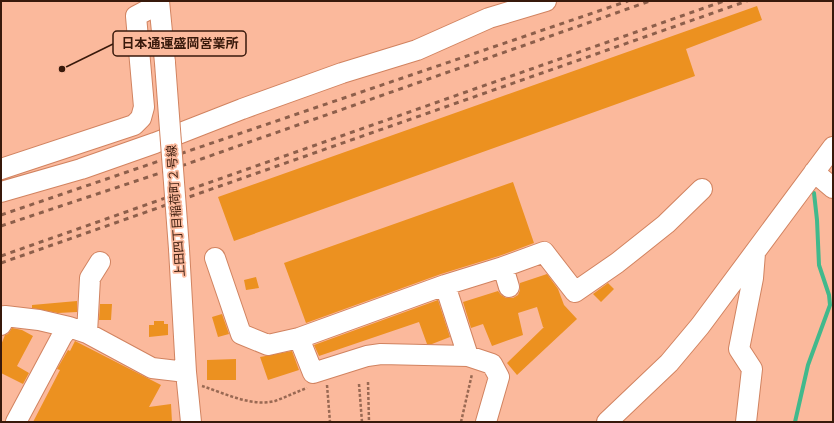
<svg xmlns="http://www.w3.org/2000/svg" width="834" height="423" font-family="'Fira Sans','Noto Sans JP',sans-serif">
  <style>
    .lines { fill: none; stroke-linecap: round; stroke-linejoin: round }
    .stream { stroke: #41b98c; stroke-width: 4 }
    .building { fill: #ec9120 }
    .minor-casing { stroke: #d18360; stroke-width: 22 }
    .path { stroke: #996953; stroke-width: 2.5; stroke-dasharray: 3 2; stroke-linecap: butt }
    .minor { stroke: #fff; stroke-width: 20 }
    .rail { stroke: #8d5f4b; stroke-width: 3; stroke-dasharray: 5 5; stroke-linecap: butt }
    .minor-bridge-casing { stroke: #d18360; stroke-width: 22; stroke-linecap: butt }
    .minor-bridge { stroke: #fff; stroke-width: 20 }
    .labels { text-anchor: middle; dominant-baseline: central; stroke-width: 3.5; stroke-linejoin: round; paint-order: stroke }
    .street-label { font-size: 12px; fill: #38190b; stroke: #fbb99c }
    .leader { fill: none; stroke: #38190b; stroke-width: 1.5 }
    .callout-dot { fill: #38190b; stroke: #fbb99c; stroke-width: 1.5 }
    .callout { fill: #fbb99c; stroke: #38190b; stroke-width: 1.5 }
    .callout-label { font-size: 13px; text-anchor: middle; font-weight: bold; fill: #38190b }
  </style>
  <rect width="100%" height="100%" fill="#fbb99c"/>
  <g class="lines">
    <path class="stream" d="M795,422L808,365L830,305L829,295L819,265L817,220L814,193"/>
  </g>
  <path class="building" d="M757,6L762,20L686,49L695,76L234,241L218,197Z
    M513,182L534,243L499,256L441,274L306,323L284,263Z
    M547,274L558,289L564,305L577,319L517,375L507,363L544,327H543L537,307L518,313L523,335L492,346L483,324L471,328L463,302L498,291L501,295L506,298H513L518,295L520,290V283Z
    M256,277L259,288L246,290L244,280Z
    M608,283L614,289L601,302L593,294Z
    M438,300L450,337L432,344H427L419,322L319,356L314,345Z
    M77,301V312L58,313L32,308V305Z
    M100,304H112L111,320H99Z
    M222,314L229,334L218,337L212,317Z
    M154,321H164V324H168V335L149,337V325H154Z
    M12,328L22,330L33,336L17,366L29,373L23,384L1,373V345L5,335L8,334Z
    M75,341L161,385L149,407L171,404L172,422H33L60,370L57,369L68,350L70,351Z
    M292,351L299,370L268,380L260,357Z
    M236,359V380H207V360Z"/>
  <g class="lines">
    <g class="minor-casing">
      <path id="minor" d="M159,1L165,63
        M1,169L134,125L141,118L144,107L136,16L159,4
        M814,172L833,188
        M1,192L81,169L155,143L242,109L342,73L417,50L489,18L546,1
        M179,249L186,372L191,422
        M215,258L241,334L268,345L299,338L313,373L367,356L381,354L468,356L492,364L499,377L486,422
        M503,267L544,252L575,292L617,263L666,224L702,189
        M445,285L503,267L509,287
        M1,325L5,316L39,320L69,327
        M87,333L90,278L100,262
        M299,338L445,285L468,356
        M16,422L62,336L69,327L87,333L152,368L186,372
        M607,422L669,363L700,326L833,147
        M746,422L752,369L739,349L753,278L755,253"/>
    </g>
    <path class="path" d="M368,382L369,422
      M359,384L362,422
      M327,385L330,422
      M202,386C224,393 251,407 275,401C286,397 296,392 307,388
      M461,422L472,374"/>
    <use href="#minor" class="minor"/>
    <path class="rail" d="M1,215L628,1
      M1,226L187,164L650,1
      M1,256L724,1
      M1,263L747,1"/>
    <g class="minor-bridge-casing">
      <path id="minor-bridge" d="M165,63L179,249"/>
    </g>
    <use href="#minor-bridge" class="minor-bridge"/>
  </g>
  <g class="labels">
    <g class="street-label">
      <text transform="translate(176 211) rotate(-94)">上田四丁目稲荷町２号線</text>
    </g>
  </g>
  <path class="leader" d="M62 69L113 44"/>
  <circle class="callout-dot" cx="62" cy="69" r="4"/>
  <rect class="callout" x="113" y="31" width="133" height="25" rx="4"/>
  <g class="callout-label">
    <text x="180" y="48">日本通運盛岡営業所</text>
  </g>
  <rect width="834" height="423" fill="none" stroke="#38190b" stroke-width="4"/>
</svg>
